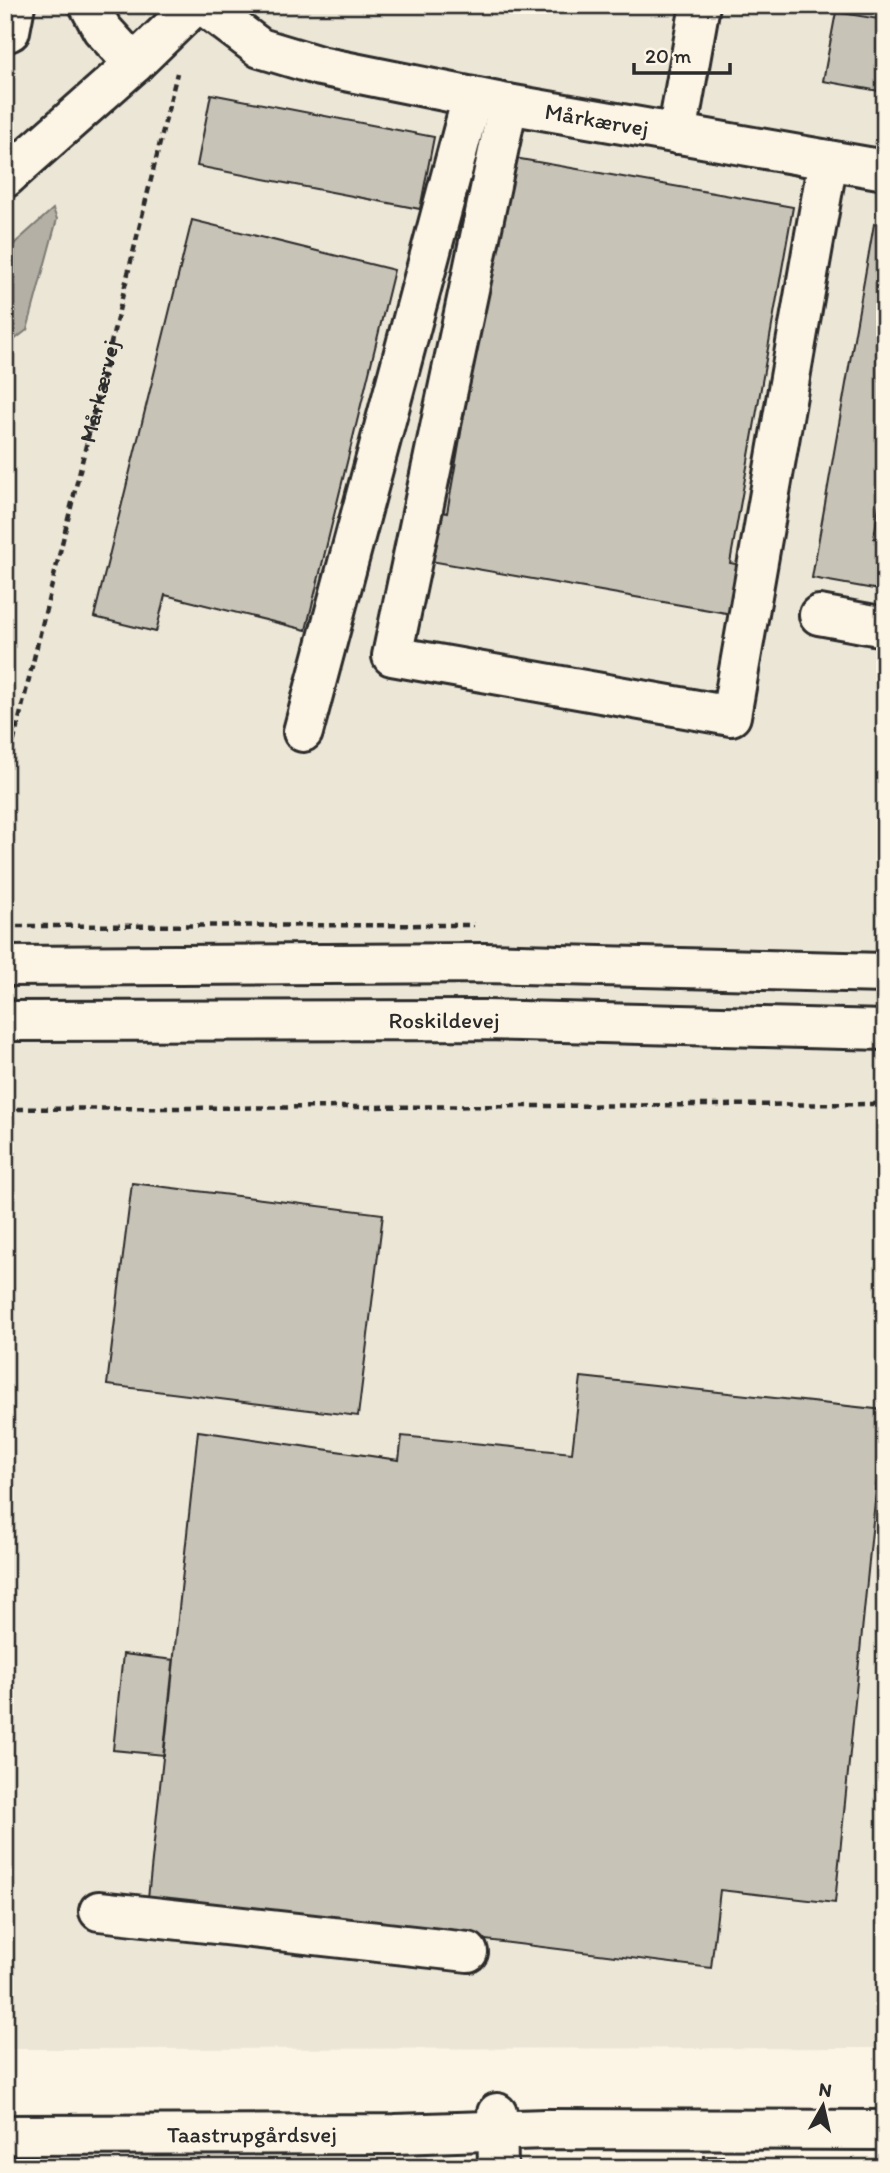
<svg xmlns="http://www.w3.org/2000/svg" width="890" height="2173" font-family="Itim,sans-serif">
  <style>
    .built { fill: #ece6d7 }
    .water { fill: #b4b0a5; stroke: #7d7b74; stroke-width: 2 }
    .building { fill: #c8c3b7; stroke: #2b2b2b; stroke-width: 2 }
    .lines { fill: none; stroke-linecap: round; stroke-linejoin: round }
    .minor-casing { stroke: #2b2b2b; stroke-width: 44 }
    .major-casing { stroke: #2b2b2b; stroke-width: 44 }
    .path { stroke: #2b2b2b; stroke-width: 4.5; stroke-dasharray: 7 5; stroke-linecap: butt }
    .minor { stroke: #fcf5e5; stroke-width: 38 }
    .major { stroke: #fcf5e5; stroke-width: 38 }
    .labels { text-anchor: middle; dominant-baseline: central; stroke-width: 6; stroke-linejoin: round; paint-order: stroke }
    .street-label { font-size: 23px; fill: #2b2b2b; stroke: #fcf5e5 }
  </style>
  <rect width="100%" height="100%" fill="#fcf5e5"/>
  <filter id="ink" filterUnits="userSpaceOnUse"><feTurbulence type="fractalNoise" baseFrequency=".0143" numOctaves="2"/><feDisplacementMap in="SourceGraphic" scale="14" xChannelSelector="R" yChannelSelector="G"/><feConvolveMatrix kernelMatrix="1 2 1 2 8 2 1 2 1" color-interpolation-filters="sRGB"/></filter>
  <g filter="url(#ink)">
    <path class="built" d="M5,5H885V2048L5,2049Z"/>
    <path class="water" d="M53,209L57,219L27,330L14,340H5V252Z"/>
    <path class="building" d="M836,12L885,20V92L823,81Z
      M211,94L434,137L420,209L197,166Z
      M509,157L793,207L730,563L741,565L732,614L425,560L434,510L447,513Z
      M192,220L394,270L306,630L165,595L156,632L94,617Z
      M874,224L885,226V506L879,505L874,538L885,539V591L812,578Z
      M132,1183L383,1214L358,1416L107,1385Z
      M581,1377L884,1410L835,1903L720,1890L711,1968L148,1898L198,1431L399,1460L402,1436L572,1453Z
      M123,1654L174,1660L164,1755L113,1750Z
      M704,2156H723L722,2164H704Z"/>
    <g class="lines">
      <g class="minor-casing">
        <g id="minor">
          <path d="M89,5L102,29L134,64"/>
          <path id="s2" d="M203,5L260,48L320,66L508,104L885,170"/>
          <path d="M5,33L10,31L15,5"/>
          <path d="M508,104L392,656L731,716L828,160"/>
          <path d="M677,134L700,5"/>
          <path d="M5,178L134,64L195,5"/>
          <path d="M819,615L885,627"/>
          <path d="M303,732L472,97"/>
          <path d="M99,1911L468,1952"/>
          <path d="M497,2113L498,2168"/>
          <path id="s3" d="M5,2135L395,2134L546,2129L885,2130"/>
        </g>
      </g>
      <g class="major-casing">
        <g id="major">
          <path d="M5,966L484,963L885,973"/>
          <path id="s4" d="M5,1021L484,1020L885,1030"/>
        </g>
      </g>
      <g class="path">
        <path id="s1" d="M5,777L177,73"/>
        <path d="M5,926L474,925"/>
        <path d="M5,1109L885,1104"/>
      </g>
      <use href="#minor" class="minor"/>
      <use href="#major" class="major"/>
    </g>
  </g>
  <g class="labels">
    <g class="street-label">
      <text stroke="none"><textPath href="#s2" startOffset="416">Mårkærvej</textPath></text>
      <text stroke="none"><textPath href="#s1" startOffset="397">Mårkærvej</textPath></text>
      <text stroke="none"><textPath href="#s4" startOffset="439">Roskildevej</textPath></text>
      <text stroke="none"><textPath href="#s3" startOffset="247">Taastrupgårdsvej</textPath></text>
    </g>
  </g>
  <rect width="890" height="2173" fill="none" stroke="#fcf5e5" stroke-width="28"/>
  <rect x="14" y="14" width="862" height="2145" fill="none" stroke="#2b2b2b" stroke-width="2.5" filter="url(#ink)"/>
  <g transform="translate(823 2106) rotate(8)" stroke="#fcf5e5" stroke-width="5" paint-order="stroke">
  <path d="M0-5L12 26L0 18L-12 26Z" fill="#2b2b2b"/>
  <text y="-10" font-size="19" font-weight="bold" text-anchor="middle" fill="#2b2b2b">N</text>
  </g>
  <path d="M634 63v10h96v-10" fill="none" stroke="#2b2b2b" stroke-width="3.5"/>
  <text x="645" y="63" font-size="21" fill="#2b2b2b" stroke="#fcf5e5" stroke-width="5" paint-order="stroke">20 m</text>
</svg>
